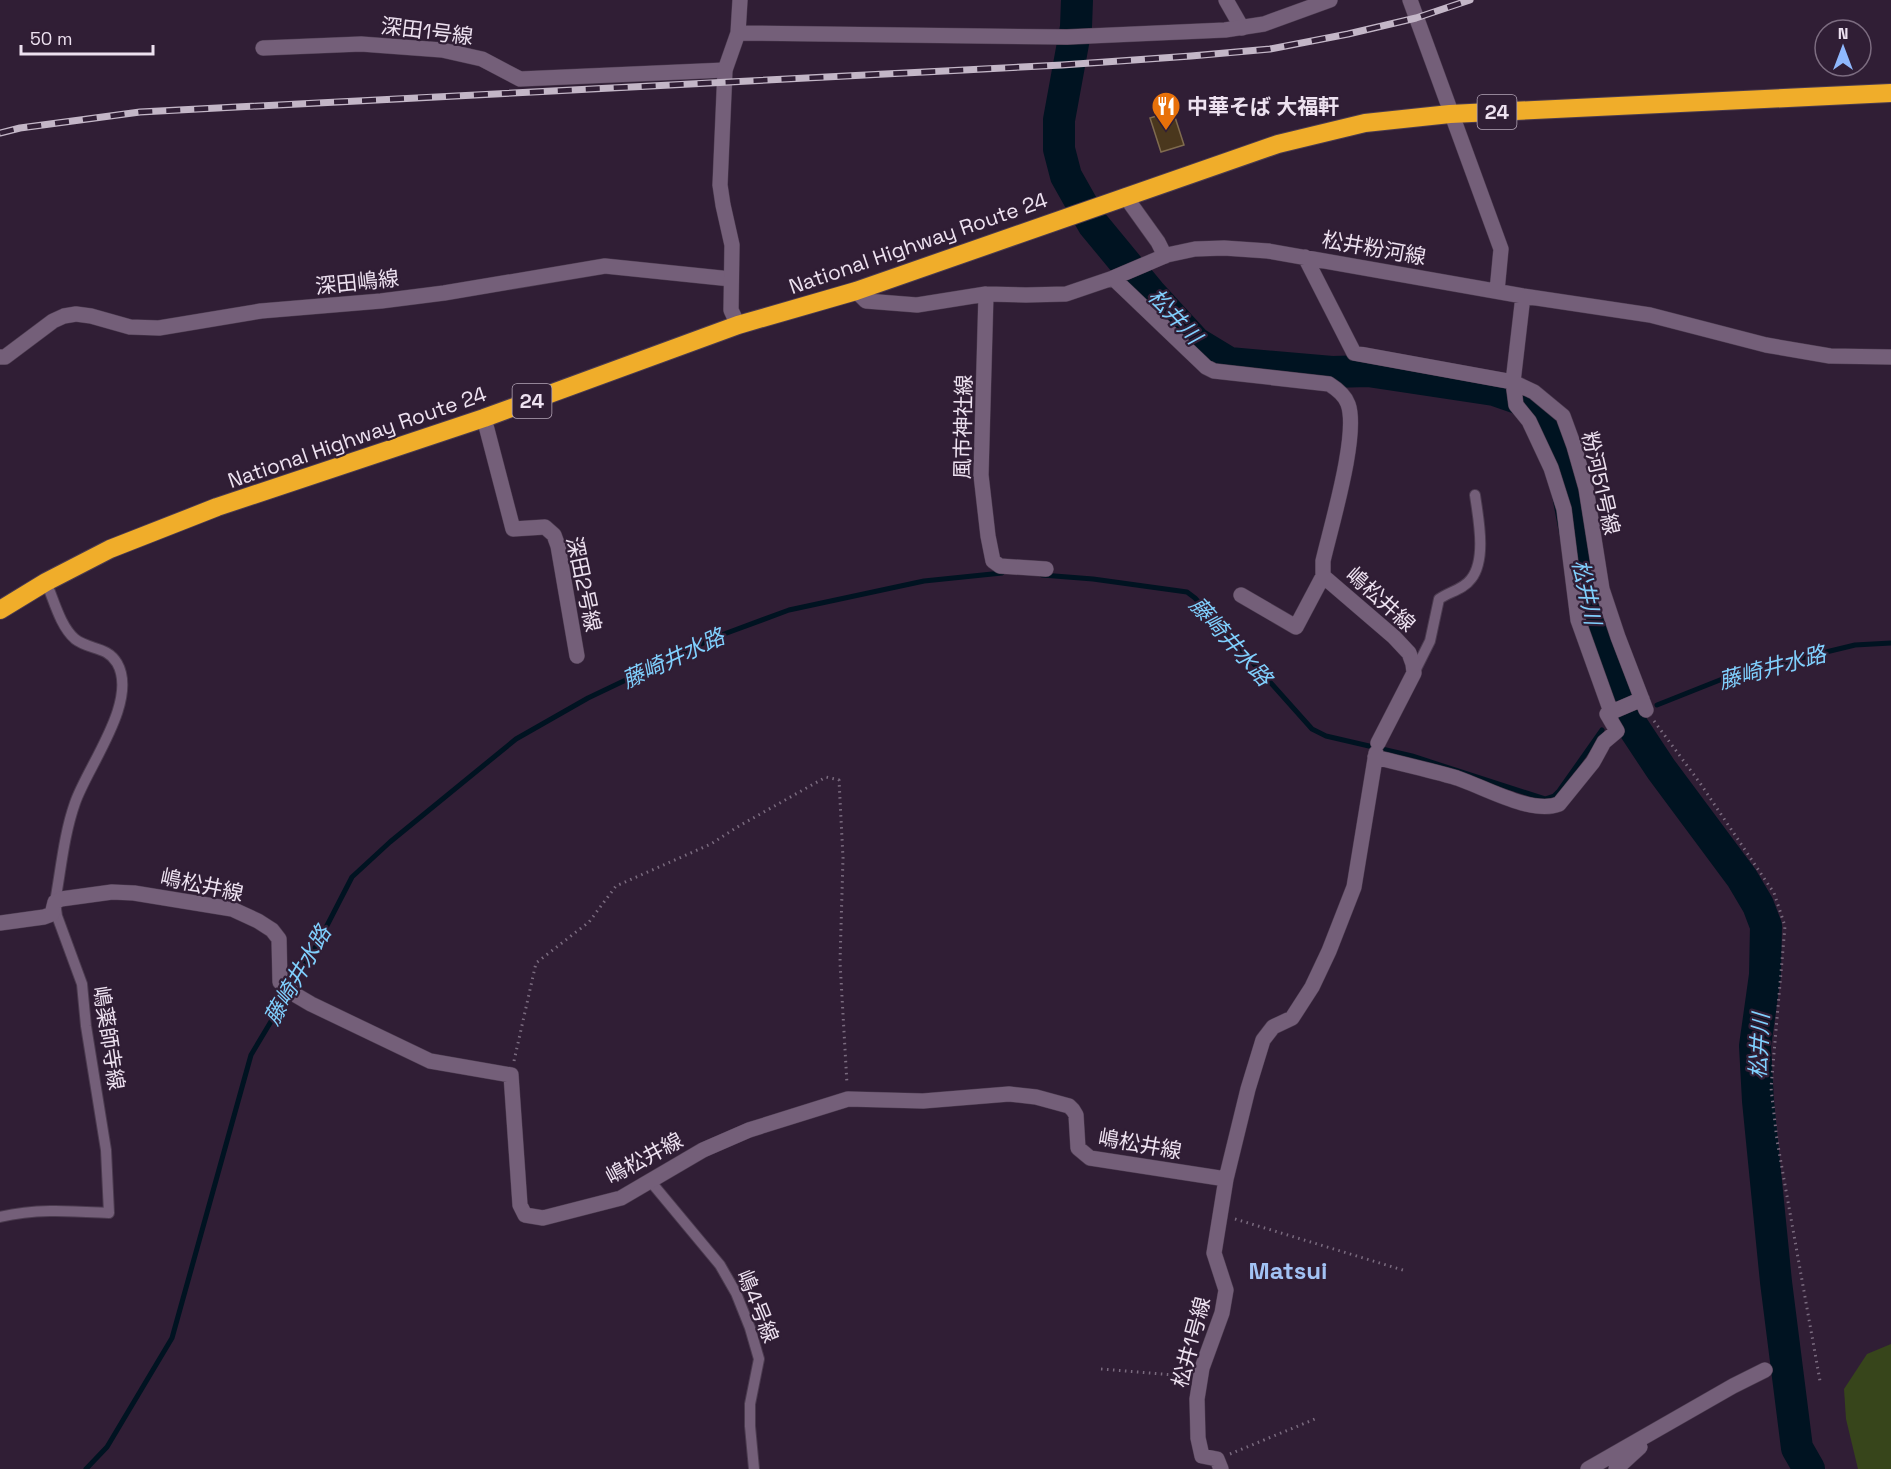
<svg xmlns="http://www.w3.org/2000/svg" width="1891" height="1469" font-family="'Space Grotesk','Noto Sans JP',sans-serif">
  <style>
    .green { fill: #37451b }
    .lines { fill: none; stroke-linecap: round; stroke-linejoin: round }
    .stream { stroke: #001321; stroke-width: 5 }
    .river { stroke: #001321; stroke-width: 32 }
    .building { fill: #4a371d; stroke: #7f6b4f; stroke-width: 1.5 }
    .lane-casing { stroke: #4b3b4f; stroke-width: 12 }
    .street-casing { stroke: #4b3b4f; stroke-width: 16 }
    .secondary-casing { stroke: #4b3b4f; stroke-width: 16 }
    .highway-casing { stroke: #4b3b4f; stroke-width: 20 }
    .path { stroke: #7a6b7f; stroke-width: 3; stroke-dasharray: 1.5 4.5; stroke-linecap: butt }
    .lane { stroke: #745f79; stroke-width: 10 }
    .street { stroke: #745f79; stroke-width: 15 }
    .secondary { stroke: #745f79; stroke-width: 15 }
    .highway { stroke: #f0ad2a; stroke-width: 18 }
    .rail-casing { stroke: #c3b6c7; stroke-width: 7 }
    .rail { stroke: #301e35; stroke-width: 4.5; stroke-dasharray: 14; stroke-linecap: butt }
    .labels { text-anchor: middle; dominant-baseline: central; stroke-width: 4.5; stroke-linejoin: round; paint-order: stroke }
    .shield { fill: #301e35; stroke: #b4a6b8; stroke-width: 1.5 }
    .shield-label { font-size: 20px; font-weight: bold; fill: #ede1f0 }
    .street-label { font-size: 21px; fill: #ede1f0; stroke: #301e35 }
    .poi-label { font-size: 21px; font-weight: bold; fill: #ede1f0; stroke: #301e35; text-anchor: start }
    .water-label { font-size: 22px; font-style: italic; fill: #80d0fe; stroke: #301e35 }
    .quarter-label { font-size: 24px; font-weight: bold; fill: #a2c2f4; stroke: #301e35 }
  </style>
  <rect width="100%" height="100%" fill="#301e35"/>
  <path class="green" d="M1891,1344V1469H1858L1846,1419L1844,1389L1867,1354Z"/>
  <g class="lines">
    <path class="stream" d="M1042,575L1093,579L1187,592L1195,598L1312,729L1326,736L1412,756L1545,799L1554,796L1559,791L1602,730
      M1657,705L1735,674L1855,645L1891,643
      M86,1469L107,1447L172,1338L251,1055L319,941L352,877L390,842L516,739L588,698L716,637L789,610L924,581L1002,573"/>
    <path class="river" d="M1077,0L1076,27L1059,120V149L1066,176L1093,224L1150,293L1196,343L1229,363L1332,372L1368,371L1494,390L1520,399L1535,410L1554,442L1563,468L1592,622L1618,704L1661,769L1742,878L1758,905L1766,926L1765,975L1755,1046L1758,1101L1776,1282L1797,1448L1809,1469"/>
  </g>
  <path class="building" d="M1173,111L1184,145L1161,152L1150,118Z"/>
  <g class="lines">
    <g class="lane-casing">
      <path id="lane" d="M1414,673L1430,641L1439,599C1449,592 1464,589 1471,579C1487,559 1478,517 1475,495
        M651,1182L720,1265L736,1293L750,1328L759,1359L750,1404V1426L754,1469
        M0,1217C37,1208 72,1211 109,1213L106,1150L86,1026L82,984L57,916L55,902C61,869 64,834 75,803C87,767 139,701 117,663C107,646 89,650 75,639C60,626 54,600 46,582"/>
    </g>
    <g class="street-casing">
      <path id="street" d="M1226,0L1242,28
        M1410,0L1501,249L1497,291
        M263,48L361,44L442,50L482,59L520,79L725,70
        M1125,196L1158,242L1165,256
        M1305,257L1354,353L1513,382L1516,405L1529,421L1551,468L1564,509L1578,620L1611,712
        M1113,278L1206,367L1214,371L1329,384C1337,389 1345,395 1348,404C1359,434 1331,526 1323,561V576L1394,637L1409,653L1413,664L1414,673L1378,743
        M856,291L866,301L917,305L986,294L1026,295L1066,294L1113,278L1167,255L1195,249L1224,248L1268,251L1523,296L1650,315L1766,345L1830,356L1891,357
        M986,294L981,475L988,536L993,561L1000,566L1046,569
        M1523,296L1513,382L1534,392L1563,416L1574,446L1586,488L1602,589L1618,637L1646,710
        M0,357H5L53,321L64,316L76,314L91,316L130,327L159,328L261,311L381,301L444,293L605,266L731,279
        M484,418L513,529L545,527L554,535L558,546L577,656
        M1241,595L1296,627L1323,576
        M1375,757C1402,764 1430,770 1457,778C1484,787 1532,815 1559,804L1593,762L1604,742L1617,731L1607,714L1642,699
        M0,923L44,917L52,914L55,902L61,899L112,892L134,893L232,909L258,921L272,930L279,939L280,982L294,994L311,1004L430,1061L511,1075L520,1205L525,1215L543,1218L621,1198L703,1150L749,1130L848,1099L923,1101L1009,1094L1036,1097L1069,1106L1073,1110L1076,1115L1078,1148L1090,1158L1226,1179L1248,1089L1263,1040L1273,1027L1292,1018L1312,987L1329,951L1354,887L1376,753
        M1221,1469L1217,1459L1202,1456L1198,1438L1197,1399L1202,1368L1222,1313L1226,1290L1214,1253L1226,1179
        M1588,1469L1733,1386L1765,1370
        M1616,1469L1640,1447"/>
    </g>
    <g class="secondary-casing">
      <path id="secondary" d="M738,33L1067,37L1225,30L1264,24L1330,0
        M738,325L731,310L732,245L723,205L720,185L725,70L738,33L740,0"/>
    </g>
    <g class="highway-casing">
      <path id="highway" d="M0,610L46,582L110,549L217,507L484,418L738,325L856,291L1278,144L1365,123L1450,114L1891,93"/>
    </g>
    <path class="path" d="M1654,721L1700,783L1774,893L1785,926L1771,1088L1777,1140L1820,1381
      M514,1061L536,963L589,922L616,886L711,844L739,826L826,777L839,780L843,858L840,962L847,1084
      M1235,1219L1406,1271
      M1101,1369L1186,1376
      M1230,1454L1315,1419"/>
    <use href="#lane" class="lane"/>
    <use href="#street" class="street"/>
    <use href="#secondary" class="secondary"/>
    <use href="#highway" class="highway"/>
    <g class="rail-casing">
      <path id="rail" d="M0,133L20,128L140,112L1062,65L1191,56L1270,49L1348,34L1416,18L1470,0"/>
    </g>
    <use href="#rail" class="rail"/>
  </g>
  <defs>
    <g id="restaurant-pin" transform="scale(1.5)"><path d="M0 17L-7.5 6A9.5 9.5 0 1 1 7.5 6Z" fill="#e8710a" stroke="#301e35"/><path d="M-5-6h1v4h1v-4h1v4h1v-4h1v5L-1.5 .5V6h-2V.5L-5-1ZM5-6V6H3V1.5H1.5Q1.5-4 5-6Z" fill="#fff"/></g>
  </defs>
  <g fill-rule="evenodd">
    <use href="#restaurant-pin" x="1166" y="106"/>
  </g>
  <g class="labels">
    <g class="shield">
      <rect x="1477.5" y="95" width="39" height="34" rx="4.5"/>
      <rect x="512.5" y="384" width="39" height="34" rx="4.5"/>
    </g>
    <g class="shield-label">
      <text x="1497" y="112">24</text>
      <text x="532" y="401">24</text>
    </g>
    <g class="street-label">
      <text transform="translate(427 31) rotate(7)">深田1号線</text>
      <text transform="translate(918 243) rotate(-19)">National Highway Route 24</text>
      <text transform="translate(1374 248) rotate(10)">松井粉河線</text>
      <text transform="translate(357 282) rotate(-6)">深田嶋線</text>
      <text transform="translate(963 427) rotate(-89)">風市神社線</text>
      <text transform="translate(357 437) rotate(-19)">National Highway Route 24</text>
      <text transform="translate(1601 483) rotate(77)">粉河51号線</text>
      <text transform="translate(584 584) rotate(78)">深田2号線</text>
      <text transform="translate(1381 599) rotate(42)">嶋松井線</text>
      <text transform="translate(202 885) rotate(12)">嶋松井線</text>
      <text transform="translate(109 1038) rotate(81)">嶋薬師寺線</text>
      <text transform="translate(1140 1144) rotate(10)">嶋松井線</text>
      <text transform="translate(644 1158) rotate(-28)">嶋松井線</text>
      <text transform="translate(758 1306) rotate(68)">嶋4号線</text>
      <text transform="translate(1191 1342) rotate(-75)">松井1号線</text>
    </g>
    <g class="poi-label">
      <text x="1187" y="106">中華そば 大福軒</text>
    </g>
    <g class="water-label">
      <text transform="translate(1175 316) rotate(47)">松井川</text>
      <text transform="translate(1587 592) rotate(78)">松井川</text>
      <text transform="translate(1231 641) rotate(48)">藤崎井水路</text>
      <text transform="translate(673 658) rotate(-25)">藤崎井水路</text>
      <text transform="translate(1772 667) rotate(-15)">藤崎井水路</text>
      <text transform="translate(297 975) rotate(-60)">藤崎井水路</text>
      <text transform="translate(1759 1046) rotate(-87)">松井川</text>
    </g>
    <g class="quarter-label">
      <text x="1288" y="1270">Matsui</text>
    </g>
  </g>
  <g transform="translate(1843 48)"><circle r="28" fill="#301e35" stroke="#7c6c80" stroke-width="1.5"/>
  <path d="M0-4.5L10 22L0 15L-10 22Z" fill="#8fb8fd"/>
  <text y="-9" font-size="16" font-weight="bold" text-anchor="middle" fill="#ede1f0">N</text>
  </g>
  <path d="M21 45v9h132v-9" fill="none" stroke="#ede1f0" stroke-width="3"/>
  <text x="30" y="45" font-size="18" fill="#ede1f0" stroke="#301e35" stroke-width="4.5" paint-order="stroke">50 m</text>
</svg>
